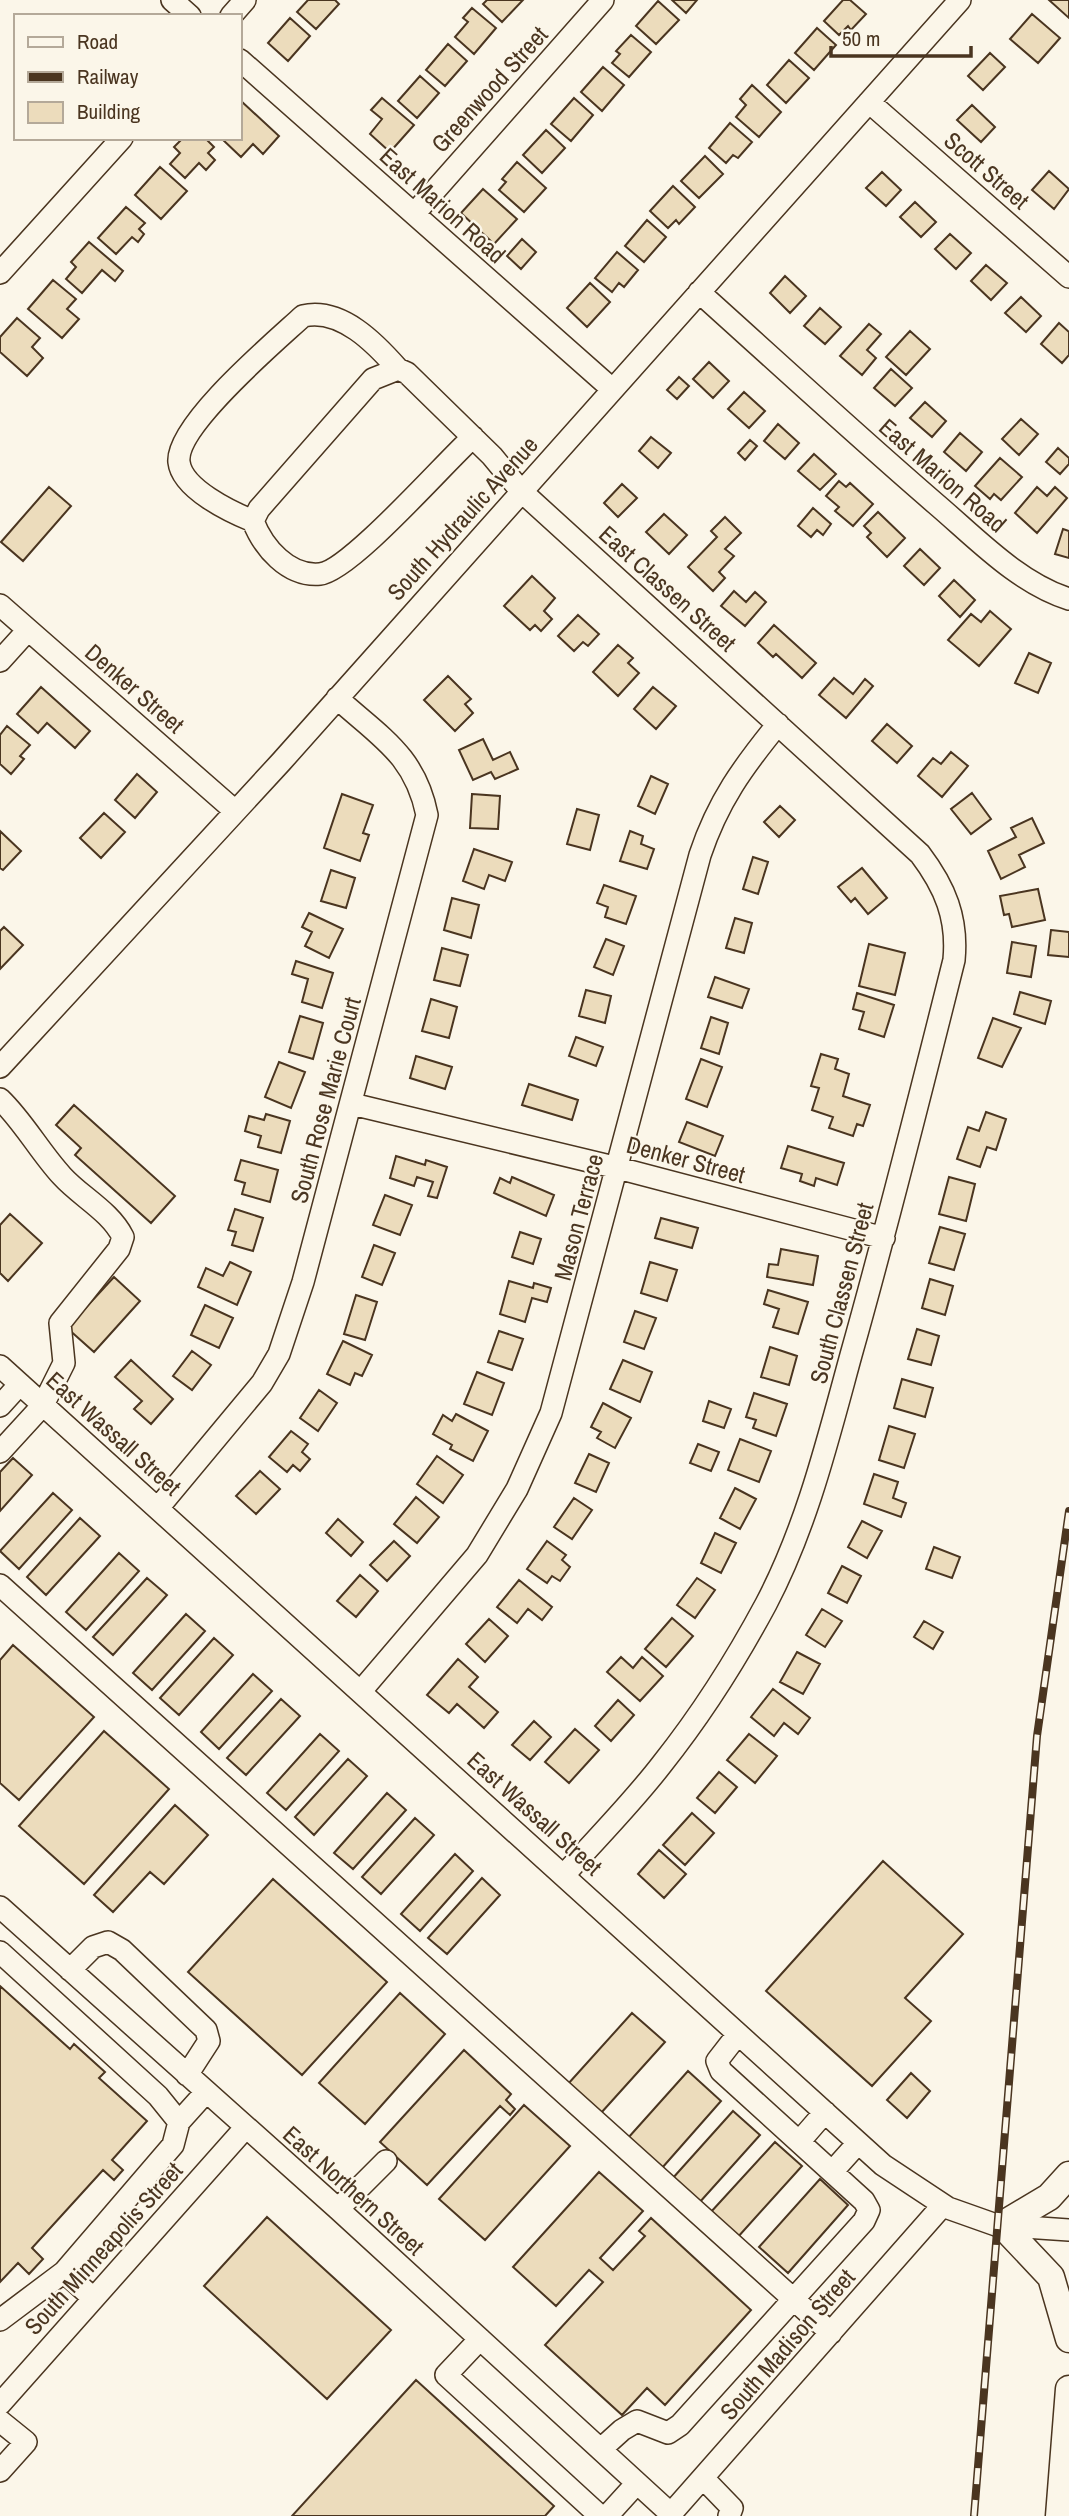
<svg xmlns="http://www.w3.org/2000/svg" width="1069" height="2516" font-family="'Archivo Narrow',sans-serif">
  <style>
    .building { fill: #ecdcbc; stroke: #4a3520; stroke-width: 2 }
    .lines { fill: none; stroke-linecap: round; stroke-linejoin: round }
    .minor-casing { stroke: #4a3520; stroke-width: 24 }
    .major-casing { stroke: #4a3520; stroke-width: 29 }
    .minor { stroke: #fbf6e9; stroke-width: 21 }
    .major { stroke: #fbf6e9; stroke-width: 26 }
    .rail-casing { stroke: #4a3520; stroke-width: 8 }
    .rail { stroke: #fbf6e9; stroke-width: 5; stroke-dasharray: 16; stroke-linecap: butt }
    .labels { text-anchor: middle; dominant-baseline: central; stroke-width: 5; stroke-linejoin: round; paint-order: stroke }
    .street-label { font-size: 24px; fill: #4a3520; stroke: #fbf6e9 }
  </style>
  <rect width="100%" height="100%" fill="#fbf6e9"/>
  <path class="building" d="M308,0H335L339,4L316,29L297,12Z
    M487,0H523L502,22L483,4Z
    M672,0H697L686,13Z
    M843,0H850L866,14L851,30L848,26L839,35L824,21Z
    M1049,0H1069V18Z
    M658,1L679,20L656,44L636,26Z
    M472,8L496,28L474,54L455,37L468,22L463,18Z
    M1032,14L1060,38L1038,63L1010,39Z
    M290,18L310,36L288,61L268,43Z
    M817,28L836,45L814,70L795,53Z
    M631,35L651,52L629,77L612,63L620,54L616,51Z
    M448,44L467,61L445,86L426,70Z
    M990,53L1005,67L983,90L968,76Z
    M789,60L809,78L786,103L767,85Z
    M603,67L624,85L602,111L581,92Z
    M420,76L439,93L417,118L398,101Z
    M752,85L781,112L759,137L736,117L746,105L740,99Z
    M382,98L414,125L390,152L370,134L382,119L371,110Z
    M574,98L593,115L571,141L551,124Z
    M240,100L279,136L263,154L253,144L241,157L221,138H240Z
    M972,105L995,127L981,142L957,120Z
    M730,123L752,142L738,158L733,155L726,163L709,148Z
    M546,130L565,148L542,173L523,155Z
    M183,138H205L214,147L208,153L215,160L206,170L199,163L185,178L170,164L180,153L174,147Z
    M705,156L723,174L699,198L681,181Z
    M517,162L546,188L524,212L499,190L506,182L502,179Z
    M160,167L187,191L161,219L135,195Z
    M1049,171L1069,189L1054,209L1032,190Z
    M882,172L901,190L886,206L866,188Z
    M673,186L695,207L679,224L676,220L668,228L650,211Z
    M483,189L517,219L494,244L461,213Z
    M915,202L936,222L921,237L900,217Z
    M126,207L145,223L139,229L144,234L138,242L132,237L116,254L98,238Z
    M647,220L666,237L644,262L625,246Z
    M950,234L971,253L956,269L935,249Z
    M522,239L536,252L521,269L507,256Z
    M89,242L123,271L115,281L102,270L82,293L66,279L76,267L71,262Z
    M617,252L638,270L624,287L619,283L612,292L595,278Z
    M986,265L1007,283L991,300L971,281Z
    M785,276L806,296L790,313L770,293Z
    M53,280L76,299L67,309L79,319L62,338L28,309Z
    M590,283L610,302L587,327L567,308Z
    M1021,297L1041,316L1026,332L1005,313Z
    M820,308L841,327L825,344L804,326Z
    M17,318L40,338L32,347L43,358L27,376L0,352V337Z
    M1059,323L1069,332V355L1062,363L1041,344Z
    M869,324L881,334L867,350L876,358L862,375L840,356Z
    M910,331L930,349L906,375L886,357Z
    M709,362L729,381L713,398L693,379Z
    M891,369L912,388L895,406L874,388Z
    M679,377L689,386L677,399L667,390Z
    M744,392L765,411L749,428L728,409Z
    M925,402L946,421L932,437L910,418Z
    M1021,419L1038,434L1019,455L1002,439Z
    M778,424L799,443L785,459L764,441Z
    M960,433L982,452L966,471L944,452Z
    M651,437L671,453L658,468L639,451Z
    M750,440L757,446L745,460L738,453Z
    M1058,448L1069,458V464L1060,474L1046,462Z
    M814,454L836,474L820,490L798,471Z
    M1000,458L1022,477L1001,500L994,494L990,499L975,486Z
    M839,481L846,487L850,483L873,504L853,526L835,511L839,507L826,496Z
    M622,484L637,498L618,517L604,503Z
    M49,487L71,506L23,561L1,542Z
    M1037,487L1047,496L1055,487L1067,498L1037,533L1015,513Z
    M813,508L831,524L823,535L817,530L811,537L798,526Z
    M878,512L905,538L887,557L867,537L871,533L864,526Z
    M664,514L687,535L669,554L646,532Z
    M725,517L741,533L725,549L734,556L719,572L725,578L713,591L688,567L717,537L711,531Z
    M1063,529L1069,531V558L1055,554Z
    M920,549L940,568L924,585L904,566Z
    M532,576L555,598L544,611L552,619L541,631L535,625L530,630L504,606Z
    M954,580L975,600L960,617L939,596Z
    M734,591L746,602L755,592L766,602L745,626L721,606Z
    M990,611L1011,629L979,666L948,640L971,614L981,622Z
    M578,615L599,634L588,646L583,642L574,651L558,636Z
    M774,625L816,663L802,678L776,654L773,657L758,643Z
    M618,645L633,658L628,663L639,673L618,696L593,672Z
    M1029,653L1051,663L1038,693L1015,683Z
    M448,676L471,699L465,704L473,713L455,731L424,700Z
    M834,678L853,694L865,679L873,686L846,718L819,695Z
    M41,687L90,731L75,748L47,723L38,733L17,714Z
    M653,687L676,706L656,729L634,709Z
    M887,724L912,746L897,763L872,741Z
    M7,726L30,745L20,756L24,759L11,774L0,764V735Z
    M483,739L493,760L510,752L518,769L495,779L491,772L473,780L459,750Z
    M951,752L968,766L942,797L918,776L933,758L941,764Z
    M137,774L157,792L135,818L115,800Z
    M651,776L668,784L655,814L638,806Z
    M972,793L991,819L971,834L951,809Z
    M342,794L373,805L363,833L369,835L360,861L324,848Z
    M472,794L500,796L498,829L470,828Z
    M780,806L795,820L779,837L764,822Z
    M577,809L599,815L590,850L567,844Z
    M104,813L125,832L101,858L80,838Z
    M1032,818L1044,843L1019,855L1025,867L1001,879L988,851L1016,837L1011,828Z
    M0,831L21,851L3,870L0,868Z
    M630,831L643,836L641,844L654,849L647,869L620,861Z
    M474,849L512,862L505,881L489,875L484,889L463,881Z
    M753,857L768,862L758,894L743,889Z
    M862,868L887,898L868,914L855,898L851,902L838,887Z
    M331,870L355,878L346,908L321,901Z
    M604,885L636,896L626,924L605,917L608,907L597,903Z
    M1038,889L1045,920L1012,927L1009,914L1004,915L1000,896Z
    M452,898L479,905L471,938L444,930Z
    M309,913L343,929L329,958L305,946L312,932L302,927Z
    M735,918L752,923L744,953L726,948Z
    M4,927L23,945L0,969V931Z
    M1051,930L1069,932V957L1048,955Z
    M606,939L624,946L613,975L594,967Z
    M1012,942L1036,946L1031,977L1007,973Z
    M869,944L905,953L895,995L859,986Z
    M442,948L468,955L460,986L434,980Z
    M296,961L333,973L322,1008L302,1002L308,979L292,974Z
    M715,977L749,989L742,1008L708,997Z
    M586,990L611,996L605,1023L579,1016Z
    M1020,992L1051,1001L1045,1024L1014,1014Z
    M857,993L894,1005L884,1037L859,1029L864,1012L853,1009Z
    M431,999L457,1007L449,1038L422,1031Z
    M300,1016L323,1023L313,1059L289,1052Z
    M711,1017L728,1023L719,1054L701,1048Z
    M993,1018L1021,1028L1002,1067L978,1058Z
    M576,1037L603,1047L596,1066L569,1056Z
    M821,1054L838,1059L835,1069L849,1074L843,1096L870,1105L863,1126L857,1124L853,1136L829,1128L833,1117L812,1110L819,1088L811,1086Z
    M416,1056L452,1067L445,1089L410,1078Z
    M701,1059L722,1067L707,1107L686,1099Z
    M279,1062L305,1072L291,1108L265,1097Z
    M529,1084L578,1100L572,1120L522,1105Z
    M74,1105L175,1196L151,1223L75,1155L81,1148L56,1125Z
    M986,1112L1006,1119L996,1150L987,1147L980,1167L957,1159L968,1127L979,1131Z
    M266,1114L290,1121L281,1153L258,1147L261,1136L245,1131L249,1116L264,1120Z
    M687,1122L723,1136L715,1156L679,1142Z
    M788,1146L844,1163L837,1185L816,1178L814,1186L800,1181L802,1174L781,1168Z
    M396,1156L425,1165L426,1160L447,1167L437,1198L428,1196L433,1182L417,1177L414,1186L390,1178Z
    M241,1160L278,1170L270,1202L242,1194L245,1183L235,1180Z
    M512,1177L554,1195L546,1216L494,1193L500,1178L510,1183Z
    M949,1177L975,1184L966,1221L939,1214Z
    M385,1195L412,1205L400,1235L373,1225Z
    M235,1209L263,1218L253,1251L232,1245L236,1232L228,1230Z
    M10,1214L42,1243L8,1281L0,1273V1225Z
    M661,1218L698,1228L692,1248L655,1238Z
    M940,1227L965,1234L954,1270L929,1263Z
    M520,1232L541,1239L533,1264L512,1257Z
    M374,1245L395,1253L382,1285L362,1277Z
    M781,1249L818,1256L813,1285L767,1277L769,1264L778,1265Z
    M230,1262L251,1272L237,1305L198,1287L206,1268L223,1276Z
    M650,1262L677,1270L667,1301L641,1293Z
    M114,1277L140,1301L94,1352L67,1328Z
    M930,1279L953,1286L945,1315L922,1308Z
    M509,1281L533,1288L534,1283L551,1288L547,1302L532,1298L525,1322L500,1314Z
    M768,1290L808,1302L798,1334L773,1327L779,1309L764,1304Z
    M356,1295L377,1302L365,1340L344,1334Z
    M205,1305L233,1318L219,1348L191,1335Z
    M635,1311L656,1318L644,1349L624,1342Z
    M917,1329L939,1336L931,1365L908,1359Z
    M499,1331L523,1339L512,1370L488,1362Z
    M343,1341L372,1355L362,1376L355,1373L350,1385L327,1374Z
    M770,1347L797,1356L789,1385L761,1377Z
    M192,1351L211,1365L192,1390L173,1376Z
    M131,1360L173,1399L151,1424L134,1409L142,1401L115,1377Z
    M623,1360L652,1372L640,1402L610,1389Z
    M477,1372L504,1383L492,1415L464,1404Z
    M902,1379L933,1388L925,1417L894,1408Z
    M319,1390L337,1403L318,1431L300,1418Z
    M754,1393L787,1404L776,1436L753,1428L756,1420L746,1417Z
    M709,1401L731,1409L724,1428L703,1421Z
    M603,1403L631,1418L615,1448L597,1438L601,1432L591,1427Z
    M456,1414L488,1431L473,1461L450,1449L452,1445L433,1434L443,1415L452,1421Z
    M889,1426L915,1434L904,1468L879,1460Z
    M291,1431L308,1444L302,1452L310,1459L300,1471L293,1465L287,1472L269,1457Z
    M740,1439L771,1451L759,1482L728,1470Z
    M698,1444L719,1452L711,1471L690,1463Z
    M589,1454L609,1463L596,1492L575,1483Z
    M437,1456L463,1475L443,1503L417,1484Z
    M13,1458L32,1475L0,1511V1472Z
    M260,1471L280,1489L256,1514L236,1496Z
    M874,1474L898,1482L893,1498L906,1503L901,1517L864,1504Z
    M735,1488L756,1499L740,1529L720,1518Z
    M53,1493L72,1510L19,1569L0,1551Z
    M416,1497L439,1517L417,1543L394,1524Z
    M574,1498L592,1510L572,1539L554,1527Z
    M80,1518L100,1536L46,1595L27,1577Z
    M338,1519L363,1542L351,1556L326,1533Z
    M862,1521L882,1531L867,1558L848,1547Z
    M715,1533L736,1543L721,1573L701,1563Z
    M394,1541L410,1556L387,1581L370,1565Z
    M547,1541L566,1555L562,1560L570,1567L560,1581L552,1576L547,1583L527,1569Z
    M934,1547L960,1557L952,1578L926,1569Z
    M119,1553L139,1571L86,1630L66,1612Z
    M842,1566L861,1576L847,1603L828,1593Z
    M360,1575L378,1591L356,1617L337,1601Z
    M147,1578L167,1595L113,1655L93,1637Z
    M697,1578L715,1590L695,1618L677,1605Z
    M519,1580L552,1607L542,1620L528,1609L517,1623L497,1607Z
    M822,1609L842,1621L825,1647L806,1635Z
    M186,1614L205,1631L152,1690L133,1673Z
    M672,1618L693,1636L666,1667L645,1649Z
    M489,1619L508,1636L485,1662L466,1644Z
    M924,1621L943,1632L933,1649L914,1637Z
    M214,1638L233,1655L179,1715L160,1698Z
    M13,1645L94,1717L19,1800L0,1783V1660Z
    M797,1652L820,1664L803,1694L780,1682Z
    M621,1657L633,1668L642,1657L663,1676L640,1701L607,1672Z
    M458,1659L478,1677L469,1687L498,1712L484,1728L457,1704L449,1713L427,1695Z
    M253,1674L272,1691L219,1749L201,1732Z
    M773,1689L810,1718L798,1734L784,1723L774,1736L751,1717Z
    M281,1699L300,1716L246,1775L227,1758Z
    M618,1700L634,1715L611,1741L595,1726Z
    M534,1721L551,1737L530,1760L512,1745Z
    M575,1729L599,1750L569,1783L545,1762Z
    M104,1731L169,1789L84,1884L19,1826Z
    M320,1734L339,1751L286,1810L267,1793Z
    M749,1734L777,1756L755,1783L727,1760Z
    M348,1759L367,1776L314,1835L295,1817Z
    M719,1772L737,1787L715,1813L697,1798Z
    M387,1793L406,1810L353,1869L334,1853Z
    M175,1805L208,1835L164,1884L150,1872L113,1912L94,1895Z
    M692,1813L714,1833L685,1865L663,1845Z
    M415,1818L434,1835L381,1894L362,1877Z
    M659,1850L686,1874L664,1898L638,1874Z
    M455,1854L473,1871L420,1931L401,1914Z
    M883,1861L963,1934L905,1998L931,2021L872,2086L766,1991Z
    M482,1878L500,1895L447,1954L428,1938Z
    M273,1879L387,1982L302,2075L188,1972Z
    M0,1986L70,2049L74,2044L105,2072L99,2078L147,2121L112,2160L123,2170L114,2180L103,2170L32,2248L43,2259L29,2274L18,2263L0,2282Z
    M400,1993L445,2034L365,2124L319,2083Z
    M632,2013L665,2042L601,2113L568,2084Z
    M464,2050L511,2094L506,2100L515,2109L510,2115L500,2106L427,2185L380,2142Z
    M688,2071L721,2101L662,2168L628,2138Z
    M911,2073L930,2091L907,2118L887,2100Z
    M524,2105L570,2146L485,2240L439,2199Z
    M733,2111L760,2135L699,2203L672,2179Z
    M775,2142L802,2166L737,2238L710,2213Z
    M599,2172L643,2211L600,2258L613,2270L645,2236L639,2231L651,2218L751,2310L665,2405L647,2388L622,2415L545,2345L603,2282L589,2270L556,2306L513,2267Z
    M820,2179L848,2205L788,2273L759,2247Z
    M267,2217L391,2330L327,2399L204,2286Z
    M416,2380L554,2506L545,2516H292Z"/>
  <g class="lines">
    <g class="minor-casing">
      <path id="minor" d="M172,0L190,16
        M231,16L245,0
        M240,60L612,389
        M869,102L1069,277
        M414,214L603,0
        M0,273L122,138
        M699,292C778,363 856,435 936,504C976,538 1018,583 1069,599
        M473,437C445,462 350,571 320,574C288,577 263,547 253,521L259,509L373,379L398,369L407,373L492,456L521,491L920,854C945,887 958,918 954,960C921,1092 888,1224 851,1355C828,1439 807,1526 766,1604C736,1660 701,1715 662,1764C632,1803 597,1838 564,1875
        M253,521C231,512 182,489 179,462C175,426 276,341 303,316C341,307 376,344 398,369
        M0,605L235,811
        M0,661L28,630
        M0,1067L281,762L960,0
        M0,1099C24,1122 39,1151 62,1176C81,1197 110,1211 123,1237L119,1249L60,1323L64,1363L43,1405L0,1452
        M352,1104L618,1168L884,1238
        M0,1366L883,2165L948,2208L996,2225L1069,2230
        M0,1406L20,1384
        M158,1508L262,1383L279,1354L303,1282L427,815C415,755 380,737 337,698
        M0,1585L831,2333
        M361,1691L477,1555L517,1489L551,1413L700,855C718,801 743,767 778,724
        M0,1907L338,2209L671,2514
        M0,1952L158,2096L179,2122
        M70,1970L93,1947L108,1942L122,1950L206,2030L209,2041L187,2075
        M799,2142L825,2112
        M832,2172L858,2143
        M338,2209L386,2161
        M93,2298L64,2272L173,2145L179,2122L206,2092
        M0,2320L64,2272
        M480,2339L446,2375L600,2516
        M0,2404L246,2127
        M0,2421L26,2442L0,2471
        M601,2449L622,2430L637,2421L668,2433L680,2425L864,2221L869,2210L864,2201L721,2071L717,2061L738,2034
        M703,2478L732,2508L729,2516
        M607,2516L637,2483
        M669,2516L943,2205"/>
    </g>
    <g class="major-casing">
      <path id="major" d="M1069,2175L1049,2197L1002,2225L1051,2277L1069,2339
        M1059,2516L1069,2389"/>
    </g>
    <use href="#minor" class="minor"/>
    <use href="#major" class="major"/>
    <g class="rail-casing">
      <path id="rail" d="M974,2516L1037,1736L1069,1511"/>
    </g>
    <use href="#rail" class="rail"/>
  </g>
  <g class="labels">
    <g class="street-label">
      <text transform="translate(489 89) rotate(-48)">Greenwood Street</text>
      <text transform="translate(987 170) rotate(41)">Scott Street</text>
      <text transform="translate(443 205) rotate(42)">East Marion Road</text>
      <text transform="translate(943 475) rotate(41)">East Marion Road</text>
      <text transform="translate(462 518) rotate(-48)">South Hydraulic Avenue</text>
      <text transform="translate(668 588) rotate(42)">East Classen Street</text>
      <text transform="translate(135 688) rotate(41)">Denker Street</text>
      <text transform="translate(325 1100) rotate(-75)">South Rose Marie Court</text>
      <text transform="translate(686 1159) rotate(15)">Denker Street</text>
      <text transform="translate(578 1217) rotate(-75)">Mason Terrace</text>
      <text transform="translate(841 1293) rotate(-75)">South Classen Street</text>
      <text transform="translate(114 1433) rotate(42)">East Wassall Street</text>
      <text transform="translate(535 1813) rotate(42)">East Wassall Street</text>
      <text transform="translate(354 2190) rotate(42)">East Northern Street</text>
      <text transform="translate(103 2248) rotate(-48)">South Minneapolis Street</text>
      <text transform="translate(787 2344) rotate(-49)">South Madison Street</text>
    </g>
  </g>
  <rect x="14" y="14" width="228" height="126" fill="#fbf6e9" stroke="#b4a999" stroke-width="2"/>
  <rect x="28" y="37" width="35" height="10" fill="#fbf6e9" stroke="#b4a999" stroke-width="2"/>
  <text x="77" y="49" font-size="21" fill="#4a3520">Road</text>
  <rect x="28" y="72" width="35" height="10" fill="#4a3520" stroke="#b4a999" stroke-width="2"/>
  <text x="77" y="84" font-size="21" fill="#4a3520">Railway</text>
  <rect x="28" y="102" width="35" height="21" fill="#ecdcbc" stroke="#b4a999" stroke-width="2"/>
  <text x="77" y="119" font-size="21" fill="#4a3520">Building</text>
  <path d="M831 46v10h140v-10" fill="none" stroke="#4a3520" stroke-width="3.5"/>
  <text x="842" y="46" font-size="21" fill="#4a3520" stroke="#fbf6e9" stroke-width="5" paint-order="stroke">50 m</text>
</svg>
